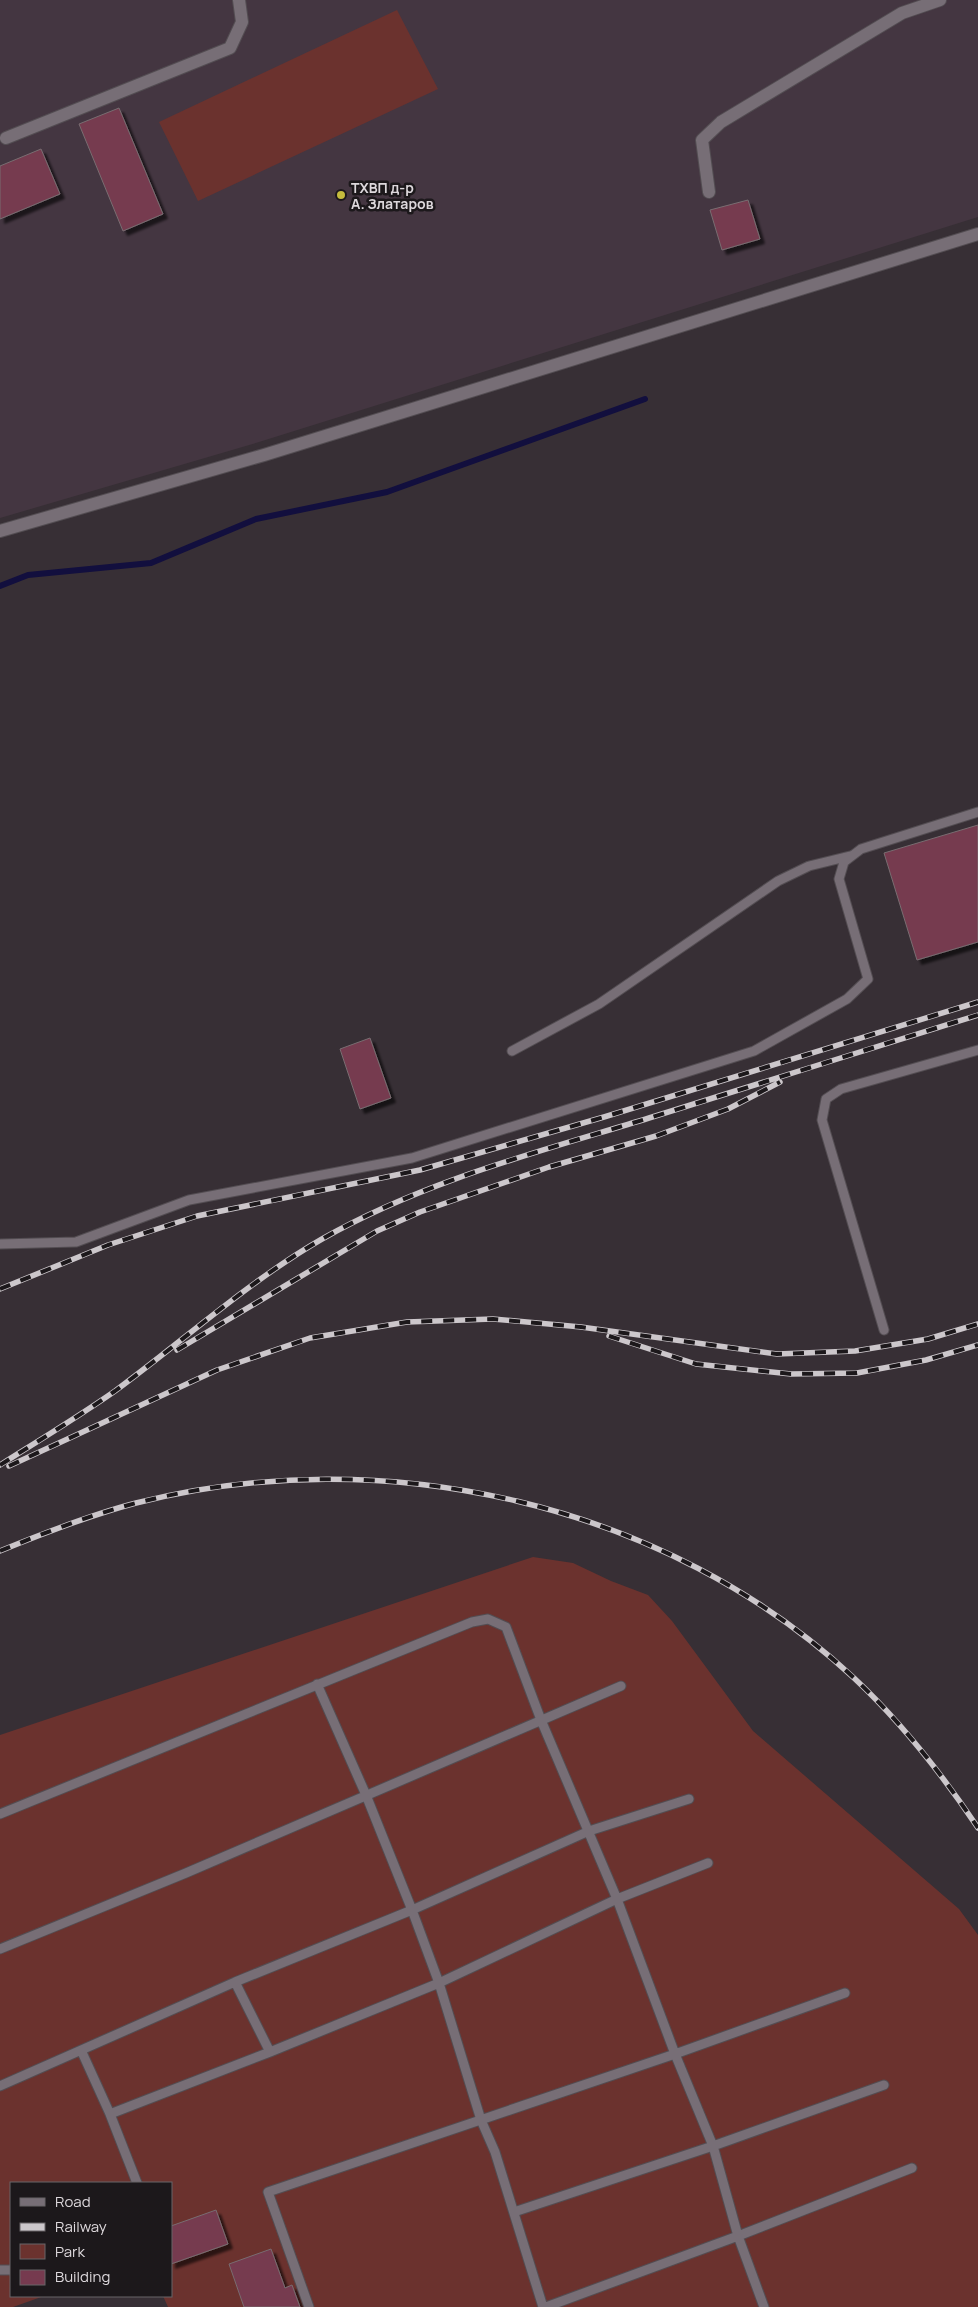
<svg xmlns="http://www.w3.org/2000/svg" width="978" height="2307" font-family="Manrope,sans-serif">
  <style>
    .built { fill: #443641 }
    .green { fill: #6b322e }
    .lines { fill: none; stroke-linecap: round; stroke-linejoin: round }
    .stream { stroke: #120f3e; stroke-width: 6 }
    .building { fill: #763a4f; stroke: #796d71; filter: url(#shadow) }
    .service-casing { stroke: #534d52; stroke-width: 11 }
    .minor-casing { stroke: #534d52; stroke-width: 14 }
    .service { stroke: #776e76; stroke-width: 9 }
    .minor { stroke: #776e76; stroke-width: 12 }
    .rail-casing { stroke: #ccc7cb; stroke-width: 5.5 }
    .rail { stroke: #1c181b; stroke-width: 4; stroke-dasharray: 11; stroke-linecap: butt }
    .poi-dot { fill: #c5bc3d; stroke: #1c181b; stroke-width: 2 }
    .labels { text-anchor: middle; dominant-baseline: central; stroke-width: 5; stroke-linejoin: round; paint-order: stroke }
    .poi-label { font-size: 14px; font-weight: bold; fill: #ddd8dc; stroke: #1c181b; text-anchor: start }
  </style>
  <defs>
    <filter id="shadow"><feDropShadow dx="4.5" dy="4.5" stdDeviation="1" flood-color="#0009"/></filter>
  </defs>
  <rect width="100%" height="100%" fill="#372f35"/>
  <path class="built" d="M0,0H978V217L259,442L0,518Z"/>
  <path class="green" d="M397,10L438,89L198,201L159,122Z
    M533,1557L573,1563L611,1581L648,1595L672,1621L753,1731L959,1909L978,1935V2307H168L163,2296H171V2183H11V2296H44L13,2307H0V1735Z"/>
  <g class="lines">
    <path class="stream" d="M0,586L28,575L151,563L256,519L387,492L645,399"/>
  </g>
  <path class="building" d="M119,108L163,214L123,231L79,124Z
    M41,149L60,194L0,219V166Z
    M748,200L760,239L722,250L710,210Z
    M978,825V942L917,960L884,853Z
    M370,1038L391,1098L360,1109L340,1049Z
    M216,2210L228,2244L171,2264V2226Z
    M271,2249L285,2288L292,2285L300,2307H244L229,2264Z"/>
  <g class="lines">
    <g class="service-casing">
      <path id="service" d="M512,1051L599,1004L778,881L809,866L850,856
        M0,1244L76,1242L189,1200L412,1158L754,1051L847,999L868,979L839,879L844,862L861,849L978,812
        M884,1330L822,1120L826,1099L841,1089L978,1050
        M317,1684L366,1795L412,1910L439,1983L481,2120L495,2152L543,2307
        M0,1814L472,1622L488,1619L506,1627L541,1720L617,1899L675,2054L713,2146L738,2236L764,2307
        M0,1949L186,1873L621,1686
        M235,1982L270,2052
        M81,2050L110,2114L137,2183
        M0,2086L235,1982L412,1910L589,1831L689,1799
        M110,2114L270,2052L439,1983L617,1899L708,1863
        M514,2212L713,2146L884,2085
        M0,2270H11
        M309,2307L268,2192L675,2054L845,1993
        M546,2307L738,2236L912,2168"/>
    </g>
    <g class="minor-casing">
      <path id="minor" d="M6,138L230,48L242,22L239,0
        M709,192L702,140L721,122L902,13L940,0
        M0,531L264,455L978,234"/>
    </g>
    <use href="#service" class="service"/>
    <use href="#minor" class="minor"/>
    <g class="rail-casing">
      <path id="rail" d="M0,1289L108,1245L197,1216L420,1170L604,1117L978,1002
        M609,1336L696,1364L791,1374L857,1373L926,1360L978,1345
        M177,1350L377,1231L420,1212L549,1167L656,1136L728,1109L780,1082
        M0,1465C38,1441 78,1417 115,1391C183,1341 249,1281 322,1239C424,1181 538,1152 649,1118C759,1084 868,1049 978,1015
        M9,1466L217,1370L310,1338L407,1322L493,1319L581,1327L777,1354L855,1351L928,1339L978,1324
        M0,1551C44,1533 90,1515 136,1503C384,1440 666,1503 854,1678C902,1723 942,1774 978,1828"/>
    </g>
    <use href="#rail" class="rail"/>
  </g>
  <circle class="poi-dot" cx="341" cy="195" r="5"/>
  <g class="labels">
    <g class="poi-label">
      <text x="351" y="187">ТХВП д-р<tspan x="351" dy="16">А. Златаров</tspan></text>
    </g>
  </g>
  <rect x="10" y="2182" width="162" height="115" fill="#1c181b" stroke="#696568"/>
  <rect x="20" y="2198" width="25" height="8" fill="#776e76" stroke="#696568"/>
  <text x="55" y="2207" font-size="15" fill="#ddd8dc">Road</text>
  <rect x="20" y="2223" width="25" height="8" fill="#ccc7cb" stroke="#696568"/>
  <text x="55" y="2232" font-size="15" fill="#ddd8dc">Railway</text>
  <rect x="20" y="2244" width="25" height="15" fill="#6b322e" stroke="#696568"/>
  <text x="55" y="2257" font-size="15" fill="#ddd8dc">Park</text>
  <rect x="20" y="2270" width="25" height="15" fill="#763a4f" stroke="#696568"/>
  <text x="55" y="2282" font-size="15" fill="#ddd8dc">Building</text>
</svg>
